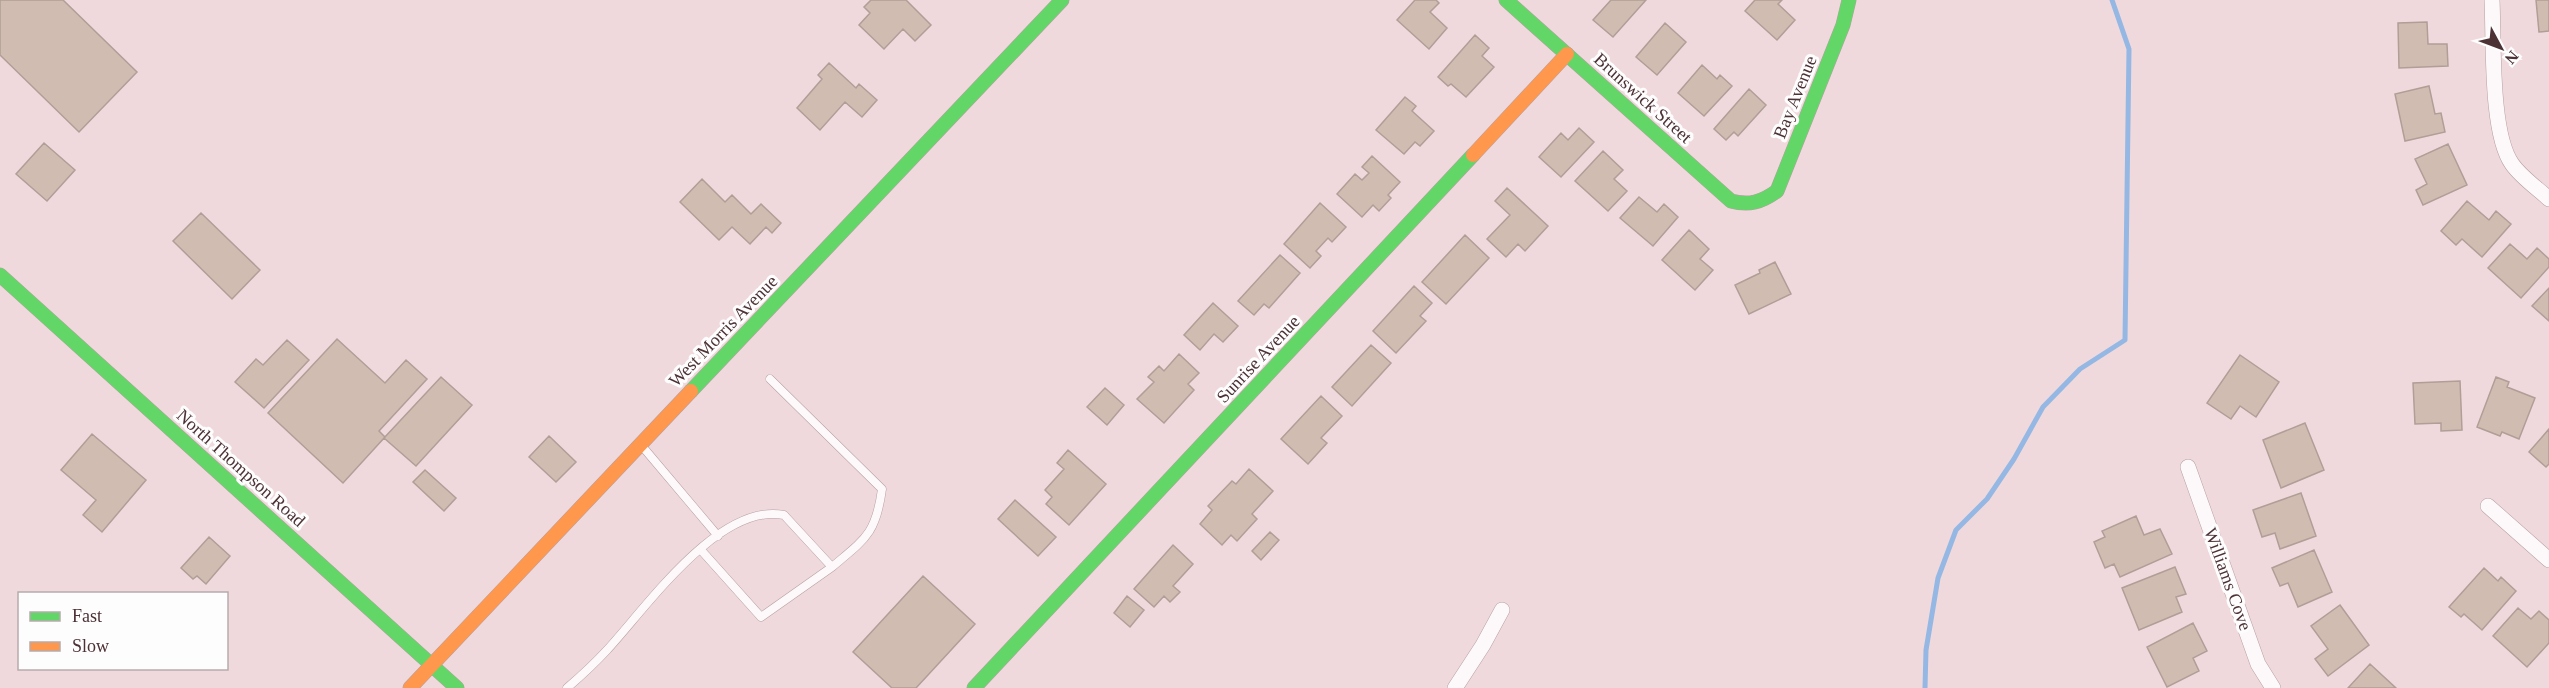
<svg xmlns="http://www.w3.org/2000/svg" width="2549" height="688" font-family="'Times New Roman',serif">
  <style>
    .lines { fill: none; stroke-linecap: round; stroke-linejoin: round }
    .stream { stroke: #94b8e3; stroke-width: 5 }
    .building { fill: #d1bcb1; stroke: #b09e97; stroke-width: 1.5 }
    .lane-casing { stroke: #b6a0a3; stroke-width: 9 }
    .street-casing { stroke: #b6a0a3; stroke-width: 16 }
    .fast-casing { stroke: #b6a0a3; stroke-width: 15 }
    .slow-casing { stroke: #b6a0a3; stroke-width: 15 }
    .lane { stroke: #fdf9fa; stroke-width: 8 }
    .street { stroke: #fdf9fa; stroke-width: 15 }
    .fast { stroke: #63d668; stroke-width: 14 }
    .slow { stroke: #ff974d; stroke-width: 14 }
    .labels { text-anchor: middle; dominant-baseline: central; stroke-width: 6; stroke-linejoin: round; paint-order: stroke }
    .street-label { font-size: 18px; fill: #4c3135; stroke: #fdfdfd }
  </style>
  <rect width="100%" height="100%" fill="#f0d9dc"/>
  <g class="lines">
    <path class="stream" d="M1925,688L1926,650L1938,578L1956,530L1987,499L2014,459L2043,407L2080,369L2125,340L2129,49L2112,0"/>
  </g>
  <path class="building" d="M0,0H63L137,72L79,132L0,55Z
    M871,0H906L931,25L915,41L903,29L884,49L859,25L870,13L864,7Z
    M1415,0H1436L1439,3L1430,12L1447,28L1429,49L1397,20Z
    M1611,0H1646L1613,37L1593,20Z
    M1755,0H1782L1778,4L1795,20L1777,40L1745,11Z
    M2536,0H2549V31L2539,32Z
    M2427,22L2428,44H2447L2448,66L2399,68L2398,23Z
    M1665,23L1686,42L1657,75L1636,57Z
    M1475,35L1489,48L1482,56L1494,67L1466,97L1451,84L1448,86L1438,77Z
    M829,63L856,88L859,84L877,100L862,117L845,102L820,130L797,108L822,79L818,75Z
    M1702,65L1717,79L1720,75L1732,86L1704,116L1678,93Z
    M2429,86L2435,114L2441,113L2445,132L2405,141L2395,94Z
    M1749,89L1766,105L1738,136L1734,132L1726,140L1714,129Z
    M1405,97L1416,106L1412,111L1434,131L1420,146L1415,142L1404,154L1376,130Z
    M1579,128L1594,142L1561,177L1539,157L1561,133L1568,140Z
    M44,143L75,170L47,201L16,174Z
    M2448,144L2467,185L2423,205L2416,190L2427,184L2415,159Z
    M1603,151L1623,170L1614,179L1627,191L1608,211L1575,181Z
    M1372,156L1400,182L1388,195L1391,198L1379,211L1373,205L1362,217L1337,194L1355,174L1362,180L1369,173L1362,167Z
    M702,179L725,202L732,195L751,214L761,204L781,223L772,233L766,227L750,244L732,227L719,240L680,202Z
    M1507,188L1548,226L1525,251L1518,244L1506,257L1487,239L1510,215L1495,201Z
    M1639,197L1657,212L1664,204L1678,217L1653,246L1620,218Z
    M2467,201L2489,220L2496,211L2511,224L2482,257L2462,239L2456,245L2441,231Z
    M1320,203L1346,227L1332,242L1328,238L1316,251L1321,256L1310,268L1284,244Z
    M201,213L260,270L232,299L173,241Z
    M1689,230L1709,249L1700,259L1713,270L1695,290L1662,260Z
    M1465,235L1489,258L1446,304L1422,282Z
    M2510,244L2527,259L2537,248L2549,259V267L2521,298L2488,268Z
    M1280,255L1300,273L1269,308L1264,304L1254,315L1238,301Z
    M1775,262L1791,294L1749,314L1735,285L1760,273L1759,270Z
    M1414,286L1432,303L1420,316L1426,321L1396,353L1373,331Z
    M2549,288V321L2532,306Z
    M1213,303L1238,326L1223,342L1214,334L1200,350L1184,335Z
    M337,339L385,383L406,360L427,379L379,431L385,437L343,483L268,413Z
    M287,340L309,360L264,408L235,382L256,359L263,365Z
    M1371,345L1391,363L1352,406L1332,387Z
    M1179,354L1199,373L1188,384L1194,390L1164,423L1137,399L1154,382L1148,377L1159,366L1164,371Z
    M2240,355L2279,382L2256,417L2240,406L2231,419L2207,403Z
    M441,377L472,405L416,466L384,438Z
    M2496,377L2509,382L2507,387L2535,398L2519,439L2502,432L2500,436L2477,427Z
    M2460,381L2462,430L2441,431V423L2415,424L2413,383Z
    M1105,388L1124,405L1107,425L1087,407Z
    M1321,396L1342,416L1321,438L1327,443L1308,464L1281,439Z
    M2305,423L2324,470L2281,488L2263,440Z
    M2549,429V464L2546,467L2529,452Z
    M92,434L146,480L102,532L83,515L96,500L61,470Z
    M549,436L576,462L556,482L529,457Z
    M1068,450L1106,484L1069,525L1046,504L1052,497L1045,490L1064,469L1057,463Z
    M1249,469L1273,491L1252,514L1257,519L1237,541L1231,535L1222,545L1200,524L1212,510L1208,506L1232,481L1236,484Z
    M425,470L456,498L444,511L413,482Z
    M2301,493L2316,536L2280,549L2275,533L2262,537L2253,510Z
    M1015,500L1056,537L1038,556L998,519Z
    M2136,516L2144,535L2160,529L2172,554L2120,577L2114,564L2105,568L2094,542L2105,537L2102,531Z
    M1270,532L1279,540L1261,560L1252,551Z
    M209,537L230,556L206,584L197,576L193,579L181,568Z
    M1173,545L1193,564L1173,586L1180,592L1170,602L1164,596L1154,607L1134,589Z
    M2314,550L2332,592L2298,607L2288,583L2280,586L2272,568Z
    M2175,567L2186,594L2176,597L2182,612L2139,630L2122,588Z
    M2484,568L2498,581L2501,577L2516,591L2482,630L2464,614L2461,617L2449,607Z
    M923,576L975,624L916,688H892L853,652Z
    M1127,596L1144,610L1130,627L1114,613Z
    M2340,605L2369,645L2328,676L2315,659L2328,649L2311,626Z
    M2518,608L2531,619L2539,611L2549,620V643L2527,667L2493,636Z
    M2193,623L2207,651L2193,658L2199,671L2167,687L2147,647Z
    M2370,664L2396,688H2348Z"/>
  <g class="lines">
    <g class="lane-casing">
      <path id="lane" d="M642,446L718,536
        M701,550L761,617L832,567
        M567,688C581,676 595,663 607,650C646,608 719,502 784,515L832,567C865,539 876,534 882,489L770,379"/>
    </g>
    <g class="street-casing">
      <path id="street" d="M2492,0C2494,40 2490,133 2512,164C2521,177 2537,188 2549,199
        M2188,467L2258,664L2273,688
        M2488,506L2549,560
        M1455,688L1483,645L1502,610"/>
    </g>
    <g class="fast-casing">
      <path id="fast" d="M1506,0L1731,201C1749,206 1762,202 1777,191L1843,25L1849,0
        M0,275L457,688
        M691,391L1062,0
        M974,688L1473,155"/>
    </g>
    <g class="slow-casing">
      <path id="slow" d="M1473,155L1567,54
        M410,688L691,391"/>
    </g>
    <use href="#lane" class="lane"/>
    <use href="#street" class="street"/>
    <use href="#fast" class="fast"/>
    <use href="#slow" class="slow"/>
  </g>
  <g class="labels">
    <g class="street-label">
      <text transform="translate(1795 97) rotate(-68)">Bay Avenue</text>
      <text transform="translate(1643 98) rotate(42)">Brunswick Street</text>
      <text transform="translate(723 331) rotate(-46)">West Morris Avenue</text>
      <text transform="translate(1258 359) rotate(-47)">Sunrise Avenue</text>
      <text transform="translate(241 468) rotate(42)">North Thompson Road</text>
      <text transform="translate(2228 579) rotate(70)">Williams Cove</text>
    </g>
  </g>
  <rect x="18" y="592" width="210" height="78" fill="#fdfdfd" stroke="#b6abad" stroke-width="1.5"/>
  <rect x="30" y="612" width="30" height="9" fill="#63d668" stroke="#b6abad" stroke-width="1.5"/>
  <text x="72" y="622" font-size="18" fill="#4c3135">Fast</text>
  <rect x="30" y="642" width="30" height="9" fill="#ff974d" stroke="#b6abad" stroke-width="1.5"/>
  <text x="72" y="652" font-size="18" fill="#4c3135">Slow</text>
  <g transform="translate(2501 48) rotate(131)" stroke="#fdfdfd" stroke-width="4.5" paint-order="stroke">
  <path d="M0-4.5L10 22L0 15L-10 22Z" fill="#4c3135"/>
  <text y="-9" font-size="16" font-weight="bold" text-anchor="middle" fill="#4c3135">N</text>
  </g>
</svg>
